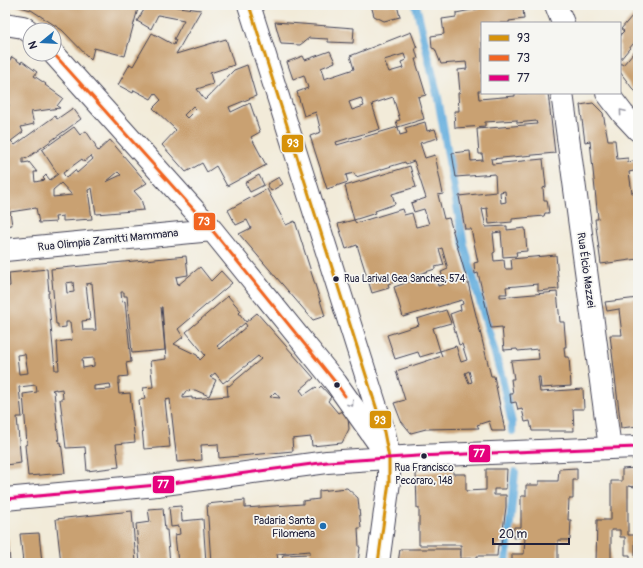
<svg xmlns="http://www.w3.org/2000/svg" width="643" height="568" font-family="Pangolin,sans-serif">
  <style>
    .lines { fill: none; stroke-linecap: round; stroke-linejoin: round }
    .stream { stroke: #66afde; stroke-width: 8 }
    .building { fill: #c9a172; fill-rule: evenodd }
    .minor-casing { stroke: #414053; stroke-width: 24 }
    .tertiary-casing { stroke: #414053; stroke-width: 24 }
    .minor { stroke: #fff; stroke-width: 22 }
    .tertiary { stroke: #fff; stroke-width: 22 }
    .bus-1-casing { stroke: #f6f6f2; stroke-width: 6 }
    .bus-2-casing { stroke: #f6f6f2; stroke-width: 6 }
    .bus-3-casing { stroke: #f6f6f2; stroke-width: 6 }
    .bus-1 { stroke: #d79209; stroke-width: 3 }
    .bus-2 { stroke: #f26522; stroke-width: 3 }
    .bus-3 { stroke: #e5007d; stroke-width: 3 }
    .oneway { stroke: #9c9ca7 }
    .bus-dot { fill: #22223b; stroke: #f6f6f2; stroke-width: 1.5 }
    .poi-dot { fill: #1f6fb2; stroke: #f6f6f2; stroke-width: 1.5 }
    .labels { text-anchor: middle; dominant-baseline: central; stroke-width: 3.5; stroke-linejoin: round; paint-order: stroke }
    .bus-label { font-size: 10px; fill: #22223b; stroke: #f6f6f2; text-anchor: start }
    .street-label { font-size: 11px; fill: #22223b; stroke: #f6f6f2 }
    .poi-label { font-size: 11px; fill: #22223b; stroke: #f6f6f2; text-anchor: end }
    .line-badge { stroke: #f6f6f2; stroke-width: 1.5 }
    .badge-label { font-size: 11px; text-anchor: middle; font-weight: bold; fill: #fff }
  </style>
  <rect width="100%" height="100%" fill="#f6f6f2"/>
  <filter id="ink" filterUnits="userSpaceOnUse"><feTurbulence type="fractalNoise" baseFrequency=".025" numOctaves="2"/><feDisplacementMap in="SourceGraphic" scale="8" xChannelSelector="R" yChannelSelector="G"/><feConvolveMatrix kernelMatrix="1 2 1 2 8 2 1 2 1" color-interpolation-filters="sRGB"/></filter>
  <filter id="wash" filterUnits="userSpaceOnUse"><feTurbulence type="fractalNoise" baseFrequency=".012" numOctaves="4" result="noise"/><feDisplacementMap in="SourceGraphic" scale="16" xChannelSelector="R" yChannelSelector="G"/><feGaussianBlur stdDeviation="0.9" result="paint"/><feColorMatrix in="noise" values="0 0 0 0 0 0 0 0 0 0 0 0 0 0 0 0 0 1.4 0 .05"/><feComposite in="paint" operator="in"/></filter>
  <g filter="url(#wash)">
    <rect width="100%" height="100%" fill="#f2ebd9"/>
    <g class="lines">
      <path class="stream" d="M416,5L438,98L464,245L502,378L512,423V431
        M506,563L515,472"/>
    </g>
    <g id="blocks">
      <path class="building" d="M13,5H139L125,56L94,48L91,60L62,30L31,10Z
        M147,5H164L201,10L176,54L226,39L234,65L210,73L213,84L197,89L205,100L234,70L247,65L256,96L229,107L231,112L250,103L260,132L251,137L266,165L227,186L216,166L207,172L202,163L186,172L162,145L176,130L153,108L161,100L155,93L151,99L134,90L133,93L118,85L130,64L133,66L152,33L174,45L176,40L174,39L184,20L158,15L151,29L137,21ZM193,106L196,109L187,118L184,115Z
        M371,5H397L400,17L384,21L374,16Z
        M497,5L530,6L523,7L524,19L509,21V23H482V91H478L479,99L515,96V93H548L555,153L491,159L492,164L543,159L546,187L543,188L544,200H547L549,213H545L544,216L512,219V222L489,224L487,208L482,209L486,227L507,226V230L525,228L527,251L516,252L517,256L503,257L501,232L493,233L495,252L493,253L494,261L504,260L505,269H512L511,259L556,255L559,289L538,291V284L506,287L507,294H500V297L557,292L560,322H564L566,347H564L565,357H569L571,386L541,388L540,377H538L540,392L583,389L584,409H573L574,431H532L530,421L525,422L522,409L518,410L516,402L511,403L510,394H513L511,379H514L511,361L539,359L538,349L518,351L517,349L504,350L502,327L491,328L478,273L475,274L474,263L478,262L471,229H465L459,196L496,192L495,174L456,177L452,153L470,151L471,161L483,160L482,154H479L477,129L537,124L536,121L517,123V120L485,122V126L455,128L454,111H459L458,93L460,92L458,70L467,69L466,62L441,64L435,49L432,48L431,36L444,34L442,19L456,17V13ZM505,191L506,202L501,203L500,192Z
        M638,9V38L620,60V35L624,31L621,29Z
        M275,22L354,28L353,43L328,42V39L309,38L300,45L281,44Z
        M411,32L417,48H415L418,59H415L426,95L418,97L424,119L398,127L396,121L400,120L393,97L372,104L380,129L336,142L337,145L398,127L400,135L407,133L405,128L425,122L427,131L435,129L438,138L420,143L425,158L435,155L443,194L438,195L444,219L449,218L468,283L491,376H494L505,431H492L489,421L477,425L479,428L426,429L411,433L401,421L394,403L405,400L396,371L442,356L440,351L456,346L461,362L467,360L462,344L459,345L450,314L461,310L460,305L463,304L462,300L403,317L394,287L417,279L418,281L435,275L438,286L445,284L441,272L448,269L442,248L439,249L444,265L435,267V269L388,284L389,288L372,293L357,245L346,249L338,224L354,220L356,223L402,209L404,215L412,213L416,227L429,224L424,209L414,212L411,203L426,198L414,161L406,164L405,162L356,177L354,173L346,175L348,182L327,189L310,136L321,132L316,112L304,116L297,92L308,88L304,75L293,79L287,62L303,56L305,60L330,51L335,62L321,68L324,79L354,69L350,56ZM404,54L406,60L401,62L403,68L389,72L384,60ZM361,98L364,106L352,110L349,102ZM469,371L472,382L469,383L465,373Z
        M638,47V94L632,88L620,72V63L623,65Z
        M12,57L21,63L22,61L37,72L34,76L46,84L45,85L63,98L57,106L60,108L31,112L34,124L21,127L23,132L11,141L15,145L55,116L57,119L73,108L81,119L26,159L25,158H23V163L29,162L37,172H34L35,182L45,180L43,178L46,175L50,180L58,174L42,150L74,127L80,135L86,131L96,146L95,147L98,151L110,140L147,183L134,191L141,199L144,210L96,214L92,188L88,190L92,219L63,221V216L55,217L56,222L39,223L36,208L10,212L12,225L5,226V211L9,210L5,177V107L9,106L7,96L5,97V67ZM91,156L93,159L77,173L75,170L66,178L63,173L82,159L84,162ZM118,172L121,175L106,182ZM61,183L72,195L53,197V190Z
        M593,103L603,113L608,140H615L617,159L628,158V162L638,160V170L629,172L632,193L638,192V206L637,205L638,215V259L601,264L595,219H598L590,141L585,142L580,105Z
        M410,166L416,187L392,194L395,204L375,211L376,213L354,220L345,186Z
        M259,175L264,185L250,192L245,183Z
        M279,177L283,184L271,191L267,184Z
        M267,189L286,225L295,221L325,316L313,320L239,234L251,228L247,220L236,225L228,210Z
        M186,256L188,275L176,277L178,285L200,267L211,281L221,271L232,283L178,329L183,337L174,344L197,355L200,360L205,355L186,332L228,296L241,311L239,313L246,322L257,313L314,378L300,390L304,395L316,387L318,389L321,386L331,397L328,401L338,413L342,411L348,418L349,429L342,443L312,446L311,437L292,439L293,451L219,458L218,444L201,445L202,460L177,462L170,399L165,400L170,447L144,449L139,400L145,399L143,388L153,387L150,361L166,359L162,307H161L165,350L132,353L127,296H124V292H121L122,302L125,301L131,362L126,363L128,376L119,377V384H118L119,394L130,393L135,442L116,444L119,467L87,471L85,447L66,448L60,399H63L62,389L56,390V389L52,390L53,391H54L59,443L61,442L65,473L28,476L25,445L27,444L23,394L37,392L36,385L19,387L22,417H17L21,463L5,465V287L10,286L9,273L47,269L49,293H48L55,370H59L57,342L72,340L70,322H66V327L58,328V324H56L51,269ZM73,282L74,292L67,293L66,283ZM92,283L96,330H83L82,321L90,320L86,284ZM245,323L247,326L220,349L217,346ZM25,354L28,373L19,374L17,355ZM258,356L261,359L229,386L227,385L228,396L192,399V397L183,398V395L186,391L195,390L209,396L216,380L210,377L215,373L223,383L227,380V381ZM94,358V366L83,368L82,359ZM110,384L111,389L94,390V386ZM275,392L280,398L270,397Z
        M638,298V426L621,428L610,335H622L619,309L607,311L605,302Z
        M446,310L451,323L433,328L440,351L420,357L418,352L395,359L387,335L419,325L417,319Z
        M577,468V480H573V499H569L568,520H571L570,540H558V563H512V554H524L525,537L513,538L514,527H521V496H526V485H539V481H558L559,469Z
        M635,468V487L628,486V535H635V556H638V563H630V555H625V537H620V530H611V563H596L597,520H611V481H622V469Z
        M486,469H507L506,489H494V495H506V507L501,545H498L497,556H477V558L461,559V545H419V508H417L416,473L453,470V474H466V491L486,490Z
        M347,488L358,498L361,528H358L359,547H360L358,563H242V561H241V563H211L207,504L245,500V508L303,504V501L319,499V491ZM310,551V554L283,555L282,560H278L277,554Z
        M181,506L182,521L203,519L206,563H178L175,535L180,534L179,526L171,527L169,507Z
        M163,508L165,530H167L170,563H140L136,524L150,522L148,509Z
        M132,511L136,563H61L56,519Z
        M39,533L42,563H23L20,534Z
        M8,538L10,563H5V539Z
        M400,549H460V563H398Z"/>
    </g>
  </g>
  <g filter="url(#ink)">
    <use href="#blocks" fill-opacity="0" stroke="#414053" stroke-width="1"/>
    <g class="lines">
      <g class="minor-casing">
        <path id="minor" d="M5,24L23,27L30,32
          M54,54L212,230L336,383L389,458
          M562,93L610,448
          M5,250L212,230
          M5,499L157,485L327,462L418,456L610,448L638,447"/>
      </g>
      <g class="tertiary-casing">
        <path id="tertiary" d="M249,5L384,432L389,458V482L378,563
          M556,5L563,23
          M607,93L623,114L638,130"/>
      </g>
      <use href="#minor" class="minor"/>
      <use href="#tertiary" class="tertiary"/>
      <g class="bus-1-casing">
        <path id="bus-1" d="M249,5L384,432L389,458V482L378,563"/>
      </g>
      <g class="bus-2-casing">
        <path id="bus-2" d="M54,54L212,230L336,383L345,396"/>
      </g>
      <g class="bus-3-casing">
        <path id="bus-3" d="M5,499L157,485L327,462L418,456L610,448L638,447"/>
      </g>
      <use href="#bus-1" class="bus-1"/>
      <use href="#bus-2" class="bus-2"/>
      <use href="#bus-3" class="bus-3"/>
    </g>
    <defs><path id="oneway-chevron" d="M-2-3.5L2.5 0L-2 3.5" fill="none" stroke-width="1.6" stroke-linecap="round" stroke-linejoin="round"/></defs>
    <g class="oneway">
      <use href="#oneway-chevron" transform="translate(622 112) rotate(-130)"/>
      <use href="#oneway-chevron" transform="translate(351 404) rotate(54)"/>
    </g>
  </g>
  <g class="bus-dot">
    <circle cx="336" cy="279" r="3.5"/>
    <circle cx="337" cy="385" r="3.5"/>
    <circle cx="424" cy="456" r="3.5"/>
  </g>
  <circle class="poi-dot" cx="323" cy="526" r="4"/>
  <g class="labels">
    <g class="bus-label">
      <text x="344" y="279">Rua Larival Gea Sanches, 574</text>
      <text x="424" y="468" text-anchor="middle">Rua Francisco<tspan x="424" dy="13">Pecoraro, 148</tspan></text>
    </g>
    <g class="street-label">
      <text transform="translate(108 240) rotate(-6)">Rua Olimpia Zamitti Mammana</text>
      <text transform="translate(586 270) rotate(82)">Rua Élcio Mazzei</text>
    </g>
    <g class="poi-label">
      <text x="315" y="520">Padaria Santa<tspan x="315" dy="13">Filomena</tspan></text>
    </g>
  </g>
  <g class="line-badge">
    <rect x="281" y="134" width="23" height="19" rx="4" fill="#d79209"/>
    <rect x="193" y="212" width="23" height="19" rx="4" fill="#f26522"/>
    <rect x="369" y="410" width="23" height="19" rx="4" fill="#d79209"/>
    <rect x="468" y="444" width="23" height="19" rx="4" fill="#e5007d"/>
    <rect x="152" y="475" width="23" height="19" rx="4" fill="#e5007d"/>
  </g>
  <g class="badge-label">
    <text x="293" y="147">93</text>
    <text x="204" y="225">73</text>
    <text x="380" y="424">93</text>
    <text x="479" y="457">77</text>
    <text x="163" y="488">77</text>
  </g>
  <rect width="643" height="568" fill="none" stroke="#f6f6f2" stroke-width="20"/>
  <rect x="481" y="22" width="140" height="72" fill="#f6f6f2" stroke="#a1a1a9"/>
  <rect x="489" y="35" width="20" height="6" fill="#d79209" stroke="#a1a1a9"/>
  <text x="517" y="42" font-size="12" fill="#22223b">93</text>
  <rect x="489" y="55" width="20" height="6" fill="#f26522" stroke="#a1a1a9"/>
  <text x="517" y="62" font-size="12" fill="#22223b">73</text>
  <rect x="489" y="75" width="20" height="6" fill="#e5007d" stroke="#a1a1a9"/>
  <text x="517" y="82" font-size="12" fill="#22223b">77</text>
  <g transform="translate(42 42) rotate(252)"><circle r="19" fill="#f6f6f2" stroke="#a1a1a9"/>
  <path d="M0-3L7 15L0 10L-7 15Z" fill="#1f6fb2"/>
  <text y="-6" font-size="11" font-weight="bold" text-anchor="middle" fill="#22223b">N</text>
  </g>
  <path d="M493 538v6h76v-6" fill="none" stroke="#22223b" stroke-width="2"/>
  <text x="499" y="538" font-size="12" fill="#22223b" stroke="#f6f6f2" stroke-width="3" paint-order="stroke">20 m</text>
</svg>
